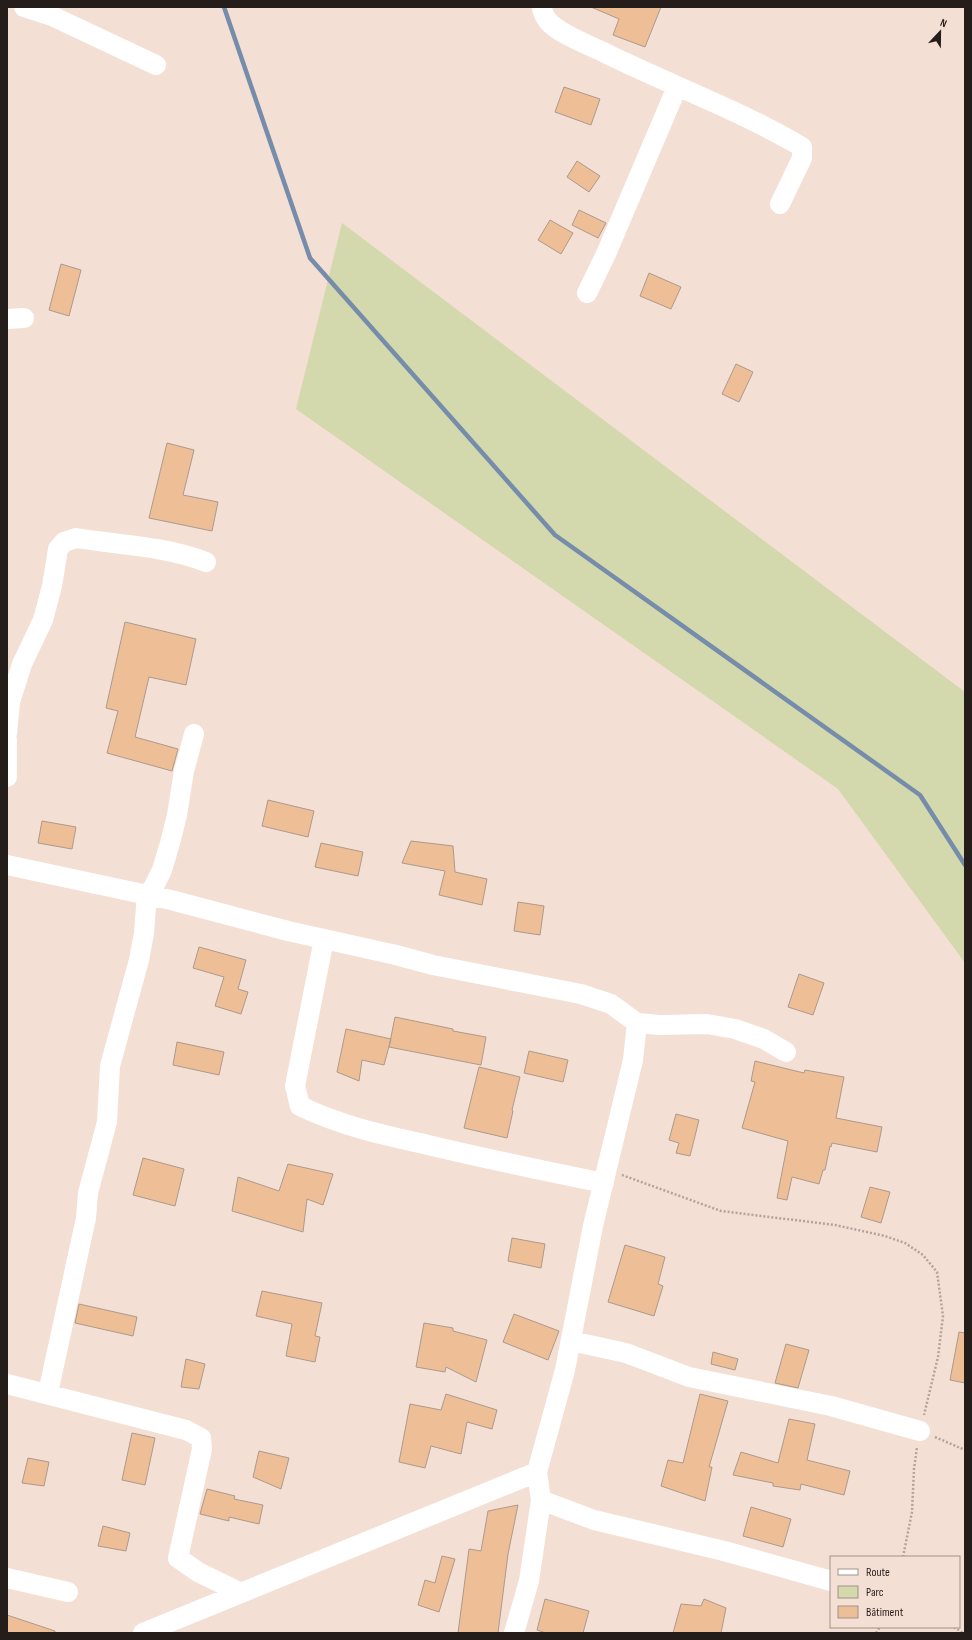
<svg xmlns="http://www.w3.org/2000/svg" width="972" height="1640" font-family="'Sofia Sans Condensed',sans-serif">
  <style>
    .green { fill: #d3d8ad }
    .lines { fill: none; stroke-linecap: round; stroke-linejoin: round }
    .stream { stroke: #768cab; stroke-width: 4.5 }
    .building { fill: #eebe96; stroke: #ab9a8d }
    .path { stroke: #b4a39a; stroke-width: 2.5; stroke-dasharray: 2 2; stroke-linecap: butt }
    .minor { stroke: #fff; stroke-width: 20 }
  </style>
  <rect width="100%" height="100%" fill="#f4dfd4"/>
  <path class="green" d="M342,223L965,692V963L838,789L296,409Z"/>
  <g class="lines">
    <path class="stream" d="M224,7L310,258L555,535L920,795L965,865"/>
  </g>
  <path class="building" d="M591,7H661L645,47L613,35L619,19Z
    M564,87L600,99L591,125L555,112Z
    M577,161L600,176L589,192L567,177Z
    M579,210L606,223L598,238L572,225Z
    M550,220L573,233L561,254L538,240Z
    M61,264L81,270L69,316L49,310Z
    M649,273L681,287L671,309L640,296Z
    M736,364L753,372L739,402L722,394Z
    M167,443L194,450L183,495L218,502L212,531L149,518Z
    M125,622L196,639L186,685L149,677L135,737L178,749L172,771L107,753L118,711L106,708Z
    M268,800L314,811L308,837L262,826Z
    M42,821L76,827L72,849L38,843Z
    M411,841L453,846L455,872L487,879L482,905L439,895L445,871L402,863Z
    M321,843L363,852L358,876L315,867Z
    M518,902L544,906L540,935L514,931Z
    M199,947L246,960L238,989L248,992L241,1014L215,1006L224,977L193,968Z
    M799,974L824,983L813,1015L788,1007Z
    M395,1017L453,1029V1031L486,1037L481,1065L389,1047Z
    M346,1029L391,1039L384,1065L362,1060L359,1081L337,1072Z
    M177,1042L224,1052L219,1075L173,1065Z
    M529,1051L568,1060L563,1082L524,1073Z
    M755,1061L804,1073L805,1070L844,1077L836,1118L882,1127L877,1152L832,1143L831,1147L830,1146L825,1170H823L819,1184L792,1177L787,1200L777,1198L788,1141L742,1128L755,1082L751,1081Z
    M479,1067L520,1077L512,1110L513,1111L507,1138L464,1128Z
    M676,1114L699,1120L690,1156L676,1153L679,1143L669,1140Z
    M143,1158L184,1169L175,1206L133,1195Z
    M288,1164L333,1174L323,1205L307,1199L303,1232L232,1211L238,1177L279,1191Z
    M870,1187L890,1192L881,1223L861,1217Z
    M512,1238L545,1244L541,1268L508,1261Z
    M625,1245L665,1257L658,1284L663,1286L654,1316L608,1302Z
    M262,1291L322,1303L315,1336L320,1337L315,1362L286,1356L292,1324L256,1316Z
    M79,1304L137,1317L133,1336L75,1323Z
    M514,1314L559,1331L548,1360L503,1342Z
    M424,1323L453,1328V1331L487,1340L476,1382L446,1367L445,1372L416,1367Z
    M959,1332L965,1333V1383L950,1380Z
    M786,1344L809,1350L798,1388L775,1383Z
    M713,1352L738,1359L735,1370L711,1364Z
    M186,1359L205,1364L199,1389L181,1387Z
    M446,1394L497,1410L492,1429L467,1422L461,1454L431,1446L425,1468L399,1462L410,1404L441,1410Z
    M700,1394L728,1401L709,1467H712L705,1501L661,1486L668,1460L683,1463Z
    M789,1419L815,1424L807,1460L850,1471L844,1495L801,1484L800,1490L773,1486V1483L733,1475L741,1452L778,1463Z
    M132,1433L155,1438L145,1485L122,1480Z
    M259,1451L289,1458L281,1489L253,1477Z
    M28,1458L49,1462L44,1486L22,1483Z
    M207,1489L235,1496L234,1499L263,1505L259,1524L229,1517V1521L200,1514Z
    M518,1505L508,1554L498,1633H458L469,1549L481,1551L488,1511Z
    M751,1507L791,1519L783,1547L743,1536Z
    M103,1526L130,1533L126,1551L98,1546Z
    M442,1556L455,1559L439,1612L418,1605L425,1580L435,1583Z
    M545,1599L589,1611L583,1633H546L537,1630Z
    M704,1599L726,1608L721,1633H673L681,1604L701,1606Z
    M7,1615L55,1631V1633H7Z"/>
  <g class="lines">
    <path class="path" d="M622,1175L721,1211L835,1225L885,1236L905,1243L923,1255L937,1272L943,1316L938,1357L924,1415
      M935,1437L965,1450
      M903,1557L912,1512L914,1469L917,1447
      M954,1627L963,1633
      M876,1633L880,1627"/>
    <path class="minor" d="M24,7L52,16L156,65
      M542,7C542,11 545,17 548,21C558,33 586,44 601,51C667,84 738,109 802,147V158L780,204
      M587,293L606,254L677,87
      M7,319L24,318
      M7,733L10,702L22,664L43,620L52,586L58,549L64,542L76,538C119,545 165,546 206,562
      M7,739V777
      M7,865L171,900L288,931L396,955L433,965L581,994L611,1004L637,1023
      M324,939L295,1086L300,1106C341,1126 384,1135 428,1145C487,1159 545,1171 604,1183
      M571,1341L626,1353L689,1377L831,1406L920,1431
      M7,1384L186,1430L201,1438L202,1449L178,1558L198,1572L241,1593
      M48,1393L86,1218L88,1193L107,1122L110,1066L139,960L144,933L147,894L153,888L162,870L170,843L177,815L184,771L194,734
      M541,1500L594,1520L724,1551L831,1581
      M7,1578L68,1592
      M143,1633L537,1472
      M514,1633L529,1581L541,1500L537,1472L565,1370L593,1226L633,1060L637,1023L660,1025L707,1024L735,1029L764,1039L786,1052"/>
  </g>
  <rect width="972" height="1640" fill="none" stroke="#251d19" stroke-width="16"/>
  <rect x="830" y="1556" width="130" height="72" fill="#f4dfd4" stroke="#a19189"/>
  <rect x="838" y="1569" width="20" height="6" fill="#ffffff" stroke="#a19189"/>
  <text x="866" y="1576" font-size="12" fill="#251d19">Route</text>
  <rect x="838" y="1586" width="20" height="12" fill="#d3d8ad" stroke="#a19189"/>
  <text x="866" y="1596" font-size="12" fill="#251d19">Parc</text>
  <rect x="838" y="1606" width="20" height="12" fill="#eebe96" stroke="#a19189"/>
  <text x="866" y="1616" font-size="12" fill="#251d19">Bâtiment</text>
  <g transform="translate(940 32) rotate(22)" stroke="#f4dfd4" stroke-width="3" paint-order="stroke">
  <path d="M0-3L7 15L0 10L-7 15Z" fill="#251d19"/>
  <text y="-6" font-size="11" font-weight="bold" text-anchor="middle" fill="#251d19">N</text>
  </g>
</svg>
